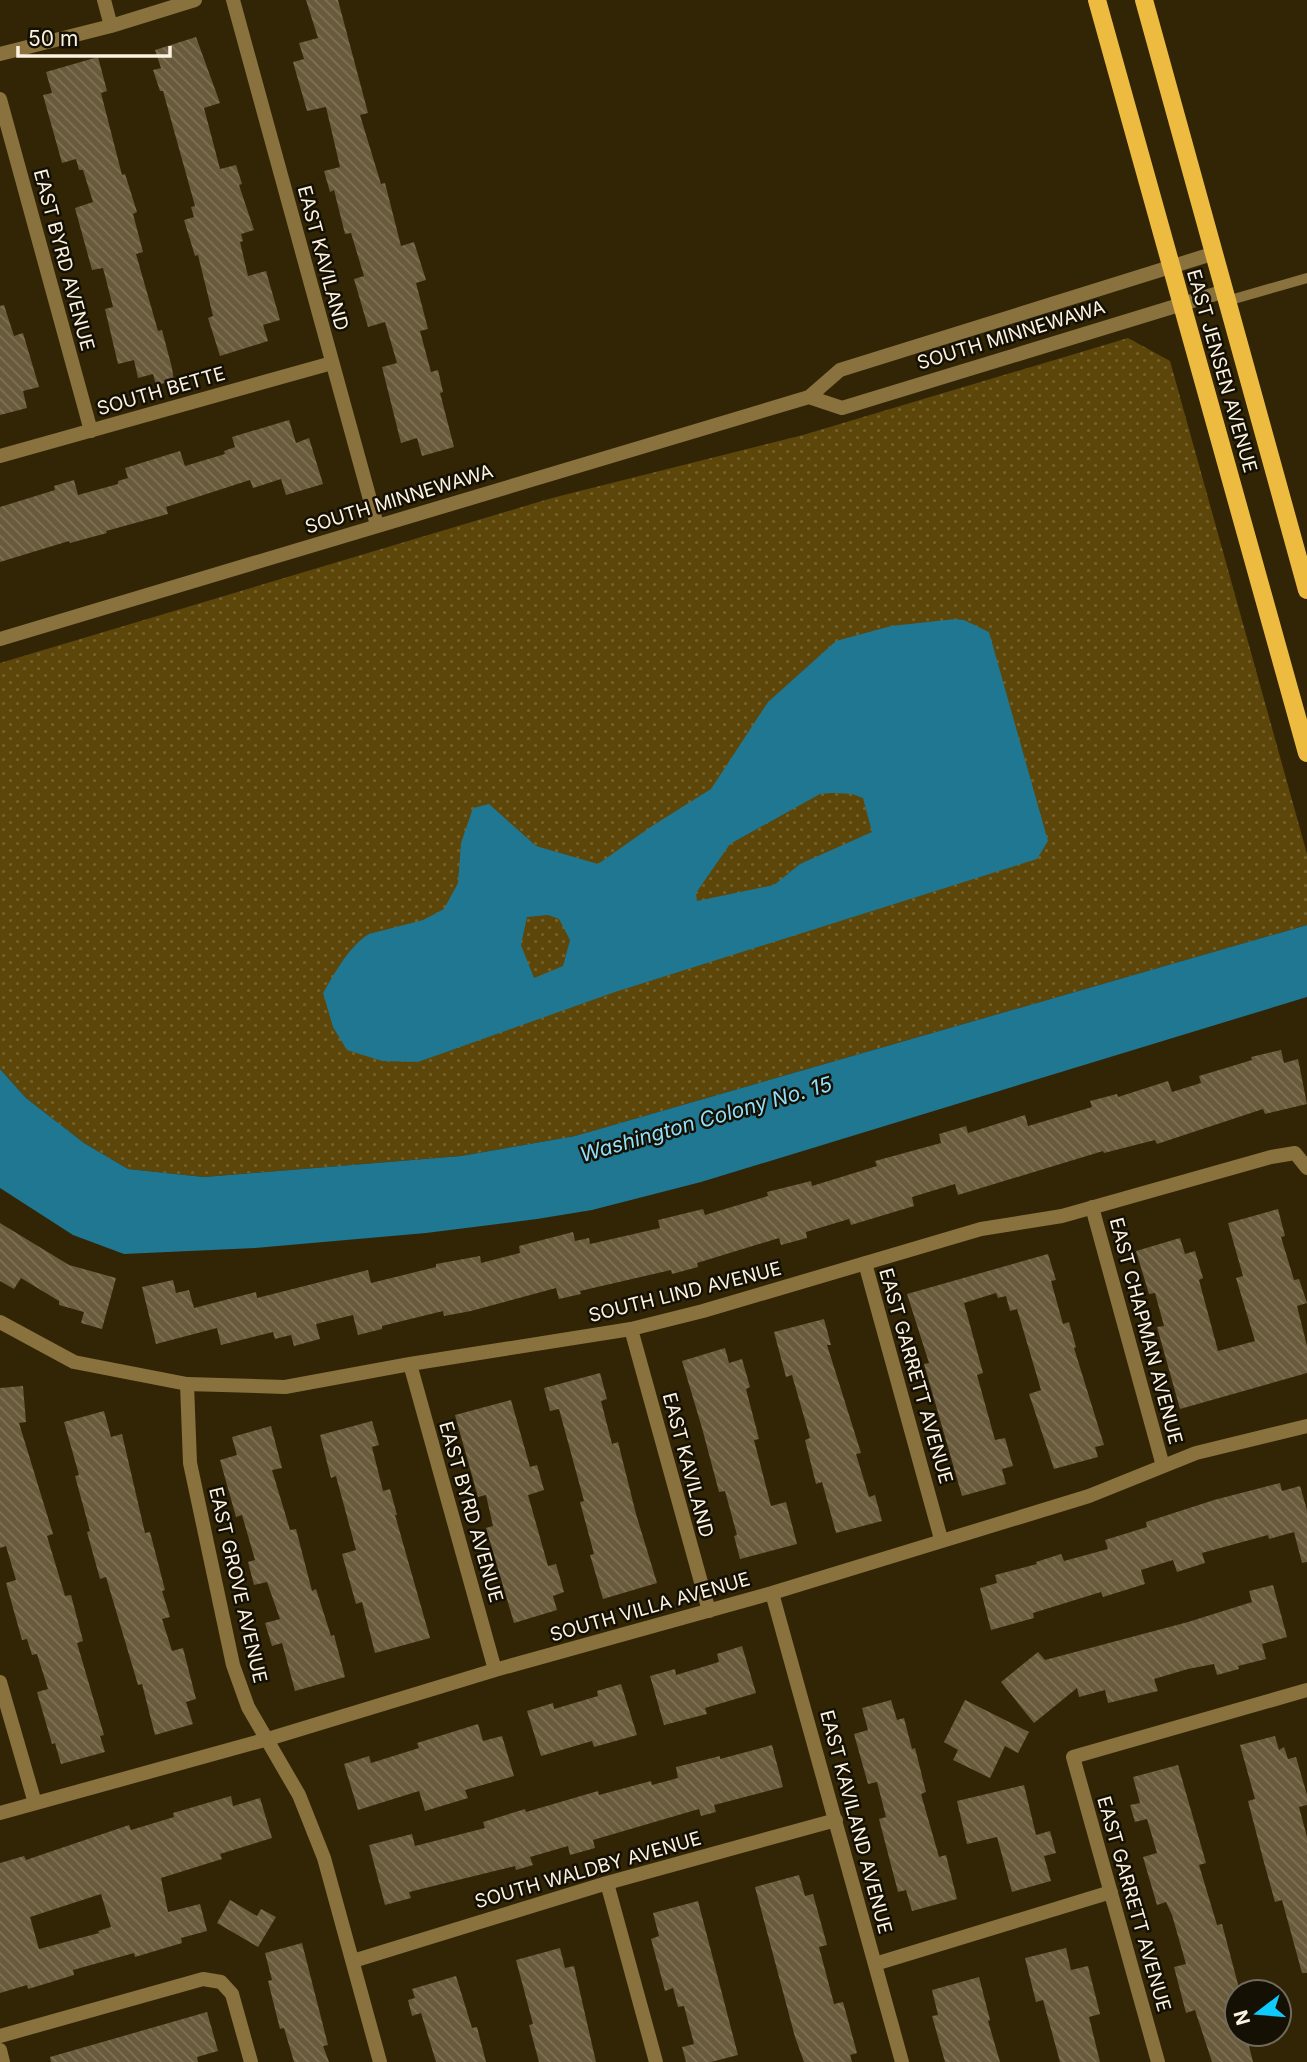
<svg xmlns="http://www.w3.org/2000/svg" width="1307" height="2062" font-family="Inter,sans-serif">
  <style>
    .grass { fill: url(#grass-dots) }
    .water { fill: #1f7792; fill-rule: evenodd }
    .building { fill: url(#building-back-hatch); fill-rule: evenodd }
    .lines { fill: none; stroke-linecap: round; stroke-linejoin: round }
    .lane { stroke: #89723d; stroke-width: 10 }
    .street { stroke: #89723d; stroke-width: 14 }
    .primary { stroke: #edbb40; stroke-width: 18 }
    .labels { text-anchor: middle; dominant-baseline: central; stroke-width: 5; stroke-linejoin: round; paint-order: stroke }
    .street-label { font-size: 19px; fill: #fbf2e1; stroke: #151004 }
    .water-label { font-size: 21px; font-style: italic; fill: #92dffb; stroke: #151004 }
  </style>
  <defs>
    <pattern id="grass-dots" width="8" height="8" patternUnits="userSpaceOnUse" patternTransform="scale(1.75)"><rect width="8" height="8" fill="#5c460a"/><path d="M2 2h.1M6 6h.1" fill="none" stroke="#74612d" stroke-width="1.8" stroke-linecap="round"/></pattern>
    <pattern id="building-back-hatch" width="6" height="6" patternUnits="userSpaceOnUse" patternTransform="scale(1.75)"><rect width="6" height="6" fill="#685a3b"/><path d="M-1 5l2 2M0 0l6 6M5-1l2 2" fill="none" stroke="#7e7257"/></pattern>
  </defs>
  <rect width="100%" height="100%" fill="#322506"/>
  <path class="grass" d="M1128,338L1170,361L1307,854V925L575,1136L461,1156L204,1177L128,1169L84,1143L26,1098L0,1069V663L552,498L803,435Z"/>
  <path class="water" d="M955,619L964,620L989,632L1048,841L1037,859L615,992L418,1062L382,1061L347,1050L333,1027L323,993C335,973 348,947 369,934L423,920L444,909L458,883L461,843L473,808L489,804L536,846L598,864L652,826L711,789L768,702L836,641L891,626ZM832,793L852,794L863,798L872,832L800,864L774,885L697,901L696,893L730,844L820,794ZM548,915L559,919L570,940L563,966L534,978L521,945L527,917Z
    M1307,925V997L701,1182L592,1210L537,1219L426,1233L255,1248L124,1254L73,1235L0,1188V1069L26,1098L84,1143L128,1169L204,1177L461,1156L575,1136Z"/>
  <path class="building" d="M306,0H338L368,113L360,115L381,184L385,183L401,246L414,242L426,280L416,283L428,329L420,331L431,372L438,370L443,392L440,393L454,447L422,456L417,438L401,443L382,367L397,363L385,322L368,327L354,279L364,276L351,233L345,234L334,190L330,192L324,171L340,167L326,107L307,111L293,62L304,59L299,43L318,38Z
    M196,37L220,103L204,108L220,169L236,165L242,184L239,185L254,230L241,234L243,241L240,242L248,276L266,271L280,320L263,325L268,341L220,356L208,318L213,316L198,255L195,256L184,220L194,217L191,207L195,206L163,91H160L153,70L161,68L155,50Z
    M98,57L107,91L101,93L122,175L125,174L137,212L133,214L143,252L136,254L158,331L162,330L172,368L174,381L156,385L153,374L138,378L134,360L118,364L105,309L113,307L103,268L92,270L75,208L93,202L83,170H79L76,159L62,163L43,95L52,93L46,72Z
    M4,305L14,336L23,333L39,387L23,391L27,408L0,415V306Z
    M289,420L296,443L309,438L323,484L286,495L281,479L253,488L250,480L166,507L168,514L106,531L107,533L70,543L69,541L0,562V507L55,490L54,486L74,480L78,495L118,484V481L128,478L125,468L180,451L185,466L225,454L224,451L235,447L232,437Z
    M1281,1050L1284,1063L1298,1059L1307,1104L1265,1114L1263,1109L1157,1144L1155,1140L1104,1153L1103,1151L958,1195L955,1184L912,1197L914,1206L851,1225L849,1219L806,1232L807,1238L781,1245L779,1238L697,1263L698,1267L672,1274L671,1270L580,1291L581,1294L559,1299L556,1288L471,1311L444,1316L443,1311L382,1326V1329L358,1335L353,1315L316,1324L320,1339L294,1346L291,1335L275,1339L273,1332L221,1345L217,1328L156,1344L142,1287L173,1280L176,1293L189,1290L194,1308L256,1292L257,1298L368,1270L371,1283L436,1267V1264L480,1256L481,1263L520,1253L519,1246L573,1232L575,1241L589,1238L590,1244L660,1228L658,1220L703,1209L705,1215L768,1196L767,1192L811,1181L812,1186L877,1166L875,1161L941,1143L939,1134L966,1126L968,1133L1025,1115L1028,1126L1092,1107L1090,1101L1117,1094L1118,1097L1168,1081L1172,1092L1201,1083L1199,1076L1252,1060L1251,1057Z
    M1278,1209L1285,1236L1281,1237L1294,1280L1299,1279L1307,1303L1297,1306L1307,1346V1373L1180,1409L1157,1327L1164,1326L1155,1293L1149,1294L1136,1251L1180,1238L1185,1254L1195,1251L1203,1278L1199,1280L1218,1351L1255,1341L1236,1278L1243,1276L1228,1223Z
    M0,1223L69,1265L116,1278L102,1329L81,1323L84,1312L59,1305V1301L21,1278L14,1289L0,1281Z
    M1048,1254L1056,1280L1051,1281L1063,1324L1069,1322L1076,1347L1074,1348L1104,1445L1095,1447L1098,1457L1054,1469L1029,1394L1041,1390L1017,1309L1010,1311L1006,1296L998,1298L996,1293L964,1303L983,1373L977,1375L995,1440L1005,1438L1013,1466L1002,1469L1006,1484L962,1496L924,1364L929,1363L907,1294Z
    M824,1319L831,1345H827L861,1453L856,1454L869,1497L875,1495L882,1521L836,1533L822,1482L816,1484L805,1440L810,1438L792,1375L786,1377L774,1332Z
    M725,1348L729,1363L742,1359L750,1387L746,1389L759,1439L754,1440L771,1506L786,1502L797,1544L740,1559L734,1536L737,1535L725,1491L719,1492L702,1428L682,1361Z
    M600,1373L607,1399L601,1401L612,1444L618,1442L636,1514L657,1583L603,1599L590,1555L594,1554L580,1502L584,1501L559,1409L550,1411L544,1388Z
    M23,1386L26,1422L19,1423L53,1534L47,1536L65,1596L71,1595L83,1641L77,1643L104,1735L100,1736L105,1752L61,1764L55,1743L52,1744L37,1692L48,1689L37,1654L32,1655L27,1639L22,1640L6,1583L16,1580L6,1546L0,1548V1388Z
    M511,1400L530,1467L537,1465L544,1490L528,1495L548,1566L556,1564L564,1592L553,1596L557,1610L514,1623L486,1528L493,1526L486,1495L478,1497L455,1415Z
    M104,1411L111,1437L122,1434L145,1533L150,1532L165,1590L162,1591L170,1617L162,1619L172,1651L183,1648L196,1699L186,1702L193,1724L155,1735L142,1684L138,1685L106,1577L100,1579L87,1532L90,1531L75,1476L79,1475L64,1422Z
    M372,1421L379,1445L372,1447L383,1491L390,1489L397,1515H395L430,1638L375,1653L362,1602L356,1604L342,1554L356,1550L336,1476L331,1478L320,1435Z
    M271,1426L282,1468L272,1470L290,1530L296,1529L312,1591L316,1589L331,1636L334,1635L345,1677L295,1691L282,1643L272,1646L265,1623L280,1619L267,1582L254,1585L248,1562L255,1560L242,1515L236,1517L220,1460L237,1455L232,1437Z
    M1280,1483L1282,1491L1300,1486L1307,1510V1562L1302,1563L1294,1532L1269,1539L1268,1535L1202,1553L1205,1563L1177,1572L1173,1560L1141,1570L1145,1584L1103,1597L1101,1592L1033,1613L1034,1618L991,1630L980,1588L997,1583L995,1575L1037,1564L1036,1562L1061,1554L1064,1561L1108,1549L1105,1540L1147,1527L1146,1522L1214,1500Z
    M1273,1585L1287,1637L1262,1644L1266,1659L1238,1666L1239,1669L1217,1675L1214,1664L1188,1669L1154,1679L1158,1691L1108,1703L1105,1690L1079,1697L1077,1688L1034,1723L1001,1682L1038,1652L1045,1660L1188,1622L1252,1602L1249,1591Z
    M742,1646L756,1693L705,1708L707,1714L664,1725L650,1676L675,1669L676,1675L719,1662L717,1654Z
    M621,1684L637,1735L594,1747L592,1741L541,1756L527,1711L553,1703L554,1709L598,1696L597,1691Z
    M891,1700L897,1720L904,1718L912,1749L915,1748L926,1792L921,1794L939,1857L946,1855L957,1899L912,1911L906,1890L898,1892L879,1819L886,1817L877,1782L868,1784L854,1734L868,1730L862,1708Z
    M965,1700L1029,1732L1018,1753L1005,1746L990,1778L953,1760L958,1750L944,1742Z
    M478,1724L483,1741L502,1736L514,1776L465,1790L468,1798L425,1811L419,1791L358,1810L344,1764L369,1756L371,1763L419,1748L417,1743Z
    M1275,1736L1279,1750L1284,1747L1288,1759L1296,1757L1307,1795V1805L1299,1807L1307,1837V1973H1302L1282,1900L1275,1902L1262,1855L1248,1801L1255,1799L1240,1745Z
    M772,1745L783,1787L714,1805L716,1812L701,1816L699,1809L593,1840L595,1848L570,1855L568,1846L530,1857L533,1865L516,1870L515,1866L409,1892L411,1898L385,1905L369,1845L412,1834L415,1846L485,1828L483,1822L525,1809L526,1812L598,1791L599,1795L651,1781L652,1785L678,1778L676,1767L720,1756V1759Z
    M1178,1765L1206,1863L1199,1865L1217,1925L1222,1924L1240,1992H1237V2034H1246L1253,2062H1212L1195,2010L1186,2013L1174,1967L1186,1964L1172,1915L1166,1902L1157,1905L1143,1857L1157,1853L1147,1819L1135,1822L1130,1805L1140,1803L1133,1777Z
    M1024,1785L1036,1835L1050,1831L1056,1853L1044,1856L1051,1881L1012,1892L997,1837L967,1844L957,1801Z
    M231,1796L233,1806L260,1798L272,1838L220,1854L222,1859L161,1878L168,1912L200,1904L207,1931L181,1938L182,1943L135,1957L134,1953L73,1970L74,1975L48,1983L28,1989L27,1985L0,1993V1863L24,1856L26,1860L129,1825L131,1830L174,1817L173,1813ZM101,1894L111,1927L98,1931L99,1933L39,1949L30,1917Z
    M799,1875L805,1896L813,1894L827,1945L819,1947L834,2004L843,2002L857,2053L850,2055L852,2062H804L795,2037L755,1887Z
    M230,1900L257,1916L261,1909L276,1917L258,1947L217,1923Z
    M698,1901L738,2055L711,2062H686L682,2047L694,2044L684,2006L678,2007L673,1988L665,1991L651,1939L659,1936L653,1913Z
    M302,1943L328,2045L323,2046L329,2062H294L284,2028L280,2029L268,1981L272,1980L265,1953Z
    M560,1948L565,1968L574,1966L596,2062H539L529,2025L533,2024L516,1960Z
    M1066,1948L1071,1970L1088,1966L1100,2014L1089,2017L1100,2062H1060L1043,2000L1036,2002L1025,1958Z
    M456,1976L472,2028L477,2027L486,2062H436L421,2013L412,2016L408,2000L415,1998L412,1989Z
    M979,1977L990,2020L988,2021L1000,2062H945L932,2016L938,2015L932,1990Z
    M207,2012L218,2051L197,2057L198,2062H51L50,2057Z"/>
  <g class="lines">
    <path class="lane" d="M1227,301L1307,278"/>
    <path class="street" d="M104,0L111,26
      M233,0L377,525
      M0,54L111,26L195,0
      M0,99L91,431
      M809,397L842,408L1225,291
      M0,456L332,363
      M0,639L809,397L840,370L1215,253
      M1092,1207L1163,1466
      M865,1263L941,1539
      M0,1322L74,1362L187,1384L285,1387L410,1364L631,1329L703,1311L981,1229L1062,1216L1271,1157L1295,1153L1307,1168
      M631,1329L709,1611
      M410,1364L495,1670
      M187,1384L190,1463L233,1665L248,1707L299,1795L324,1858L380,2062
      M772,1593L902,2062
      M0,1682L35,1803
      M0,1813L268,1739L495,1670L772,1593L1089,1496L1196,1453L1307,1426
      M607,1883L656,2062
      M353,1961L607,1883L836,1820
      M875,1964L1111,1892
      M0,2036L203,1979L221,1982L232,1994L251,2062
      M0,2050L3,2062
      M1158,2062L1073,1757L1307,1690"/>
    <path class="primary" d="M1097,0L1307,753
      M1144,0L1307,590"/>
  </g>
  <g class="labels">
    <g class="street-label">
      <text transform="translate(323 258) rotate(75)">EAST KAVILAND</text>
      <text transform="translate(64 260) rotate(75)">EAST BYRD AVENUE</text>
      <text transform="translate(1011 335) rotate(-17)">SOUTH MINNEWAWA</text>
      <text transform="translate(1222 371) rotate(74)">EAST JENSEN AVENUE</text>
      <text transform="translate(161 391) rotate(-16)">SOUTH BETTE</text>
      <text transform="translate(399 499) rotate(-17)">SOUTH MINNEWAWA</text>
      <text transform="translate(685 1292) rotate(-14)">SOUTH LIND AVENUE</text>
      <text transform="translate(1146 1331) rotate(75)">EAST CHAPMAN AVENUE</text>
      <text transform="translate(916 1376) rotate(74)">EAST GARRETT AVENUE</text>
      <text transform="translate(688 1465) rotate(75)">EAST KAVILAND</text>
      <text transform="translate(471 1512) rotate(74)">EAST BYRD AVENUE</text>
      <text transform="translate(238 1585) rotate(77)">EAST GROVE AVENUE</text>
      <text transform="translate(650 1607) rotate(-16)">SOUTH VILLA AVENUE</text>
      <text transform="translate(856 1822) rotate(75)">EAST KAVILAND AVENUE</text>
      <text transform="translate(588 1870) rotate(-16)">SOUTH WALDBY AVENUE</text>
      <text transform="translate(1134 1904) rotate(74)">EAST GARRETT AVENUE</text>
    </g>
    <g class="water-label">
      <text transform="translate(706 1119) rotate(-16)">Washington Colony No. 15</text>
    </g>
  </g>
  <g transform="translate(1258 2013) rotate(254)"><circle r="33" fill="#151004" stroke="#716a5c" stroke-width="2"/>
  <path d="M0-5L12 26L0 18L-12 26Z" fill="#0fcafa"/>
  <text y="-10" font-size="19" font-weight="bold" text-anchor="middle" fill="#fbf2e1">N</text>
  </g>
  <path d="M18 46v10h152v-10" fill="none" stroke="#fbf2e1" stroke-width="3.5"/>
  <text x="28" y="46" font-size="21" fill="#fbf2e1" stroke="#151004" stroke-width="5" paint-order="stroke">50 m</text>
</svg>
